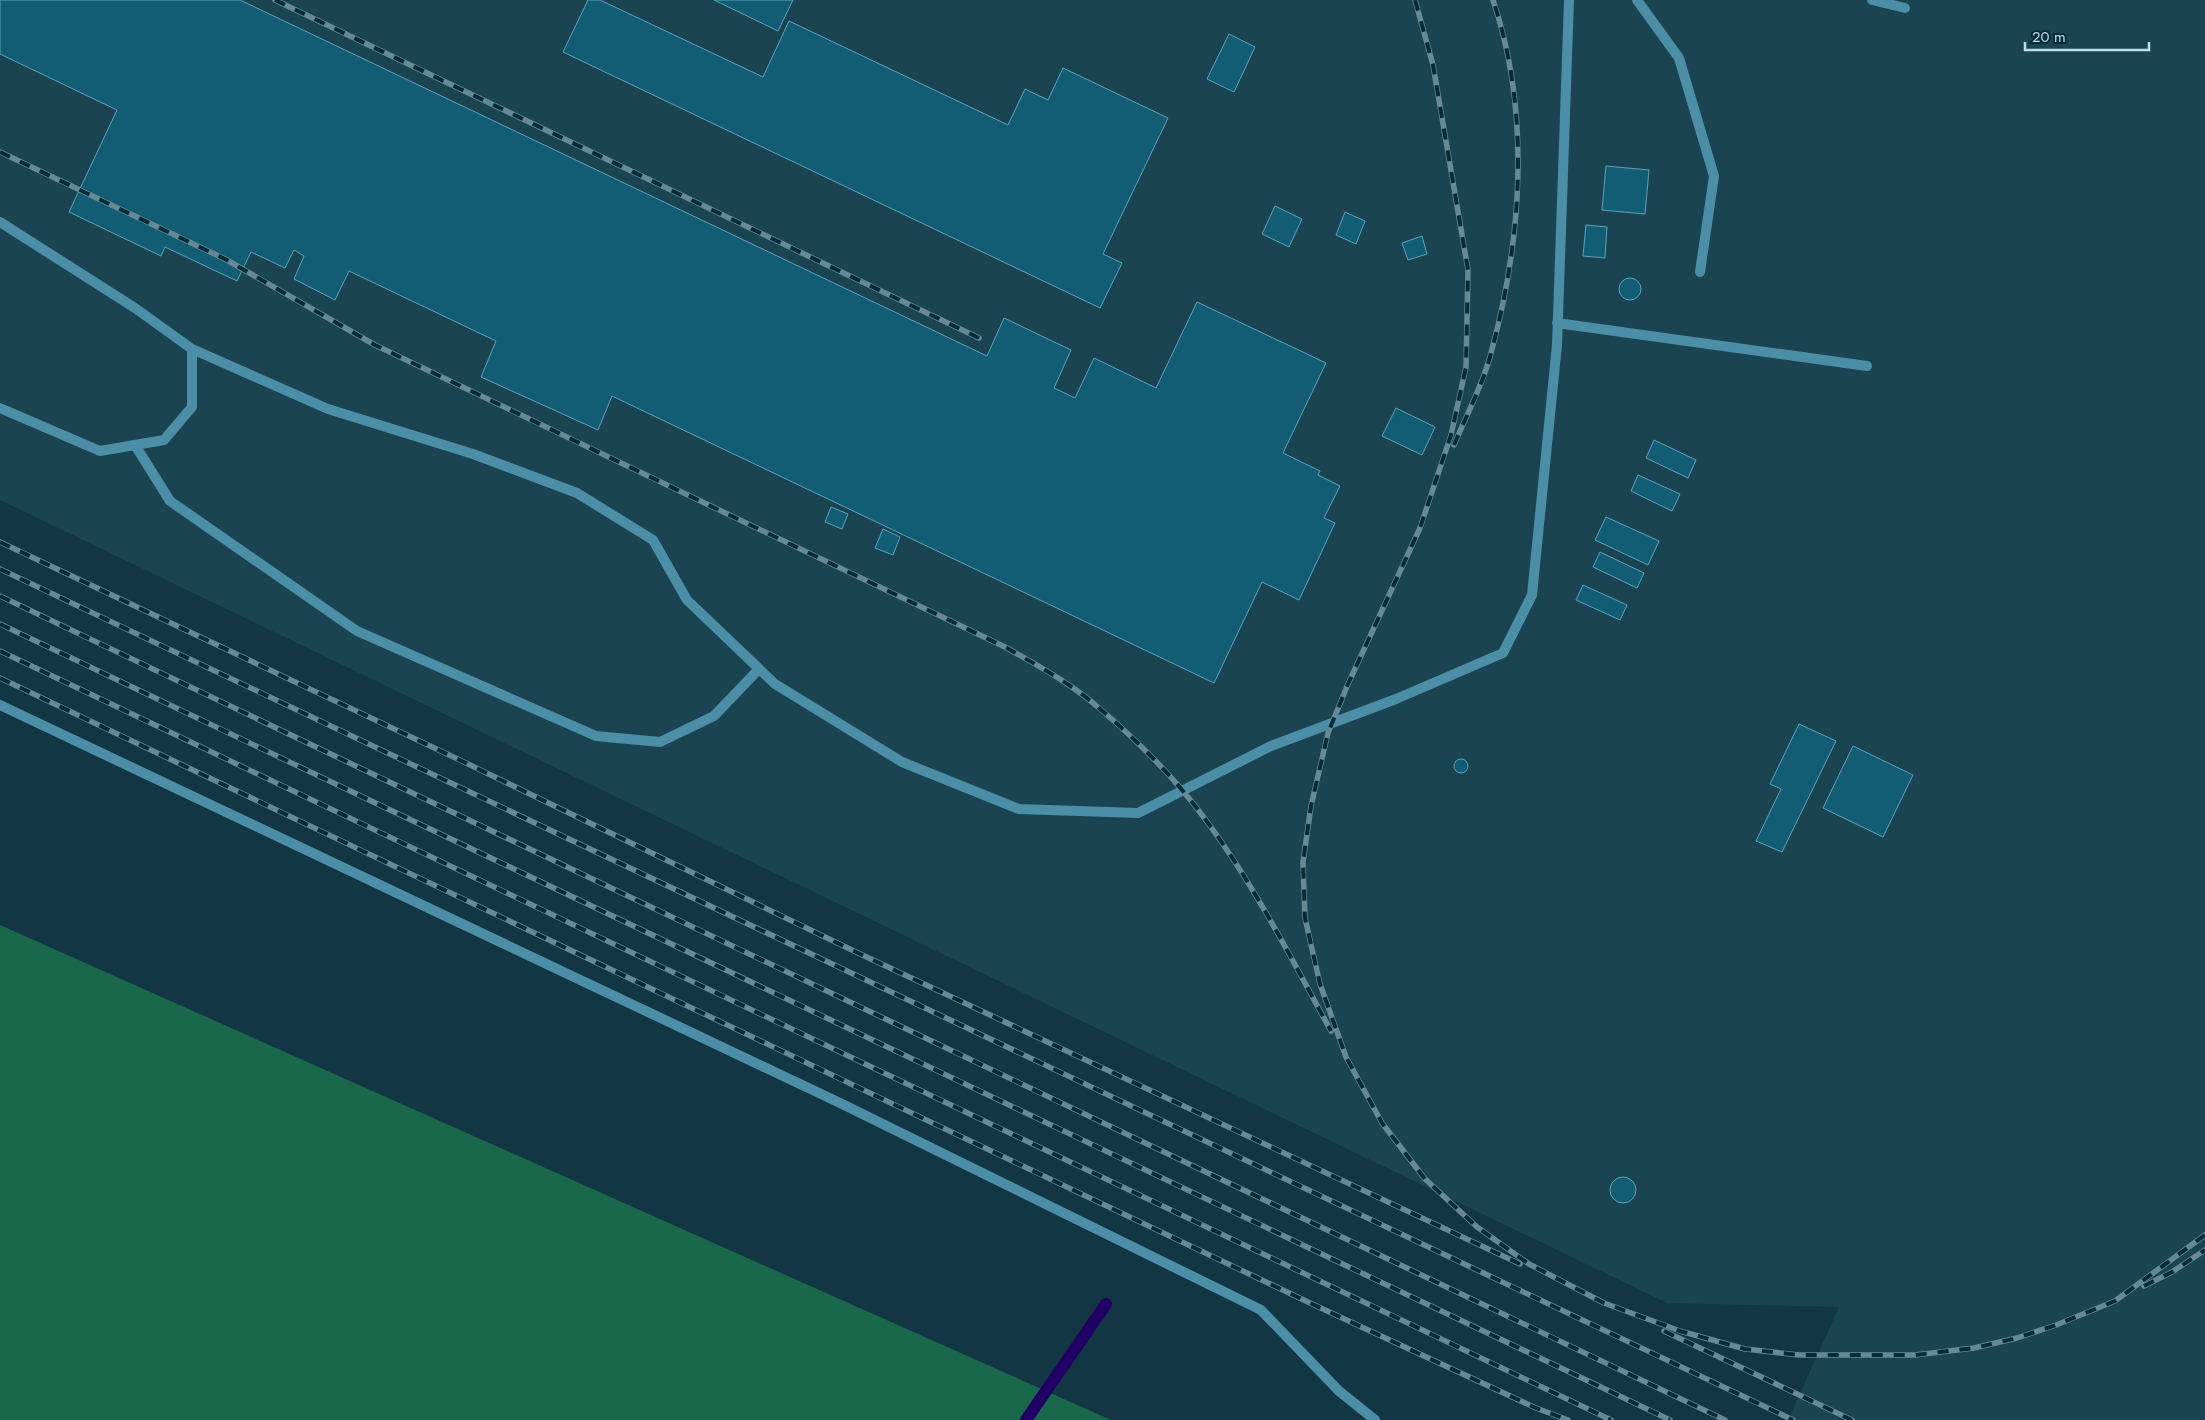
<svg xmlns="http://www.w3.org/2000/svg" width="2205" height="1420" font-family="Jost,sans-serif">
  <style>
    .built { fill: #1a4452 }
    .green { fill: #1a684b }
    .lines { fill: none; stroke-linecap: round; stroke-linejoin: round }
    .stream { stroke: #210065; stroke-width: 12 }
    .building { fill: #135d74; stroke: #5fa1ba }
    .service { stroke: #4b8ea6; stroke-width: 10 }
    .rail-casing { stroke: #678996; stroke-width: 5.5 }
    .rail { stroke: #062c38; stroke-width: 4; stroke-dasharray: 11; stroke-linecap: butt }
  </style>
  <rect width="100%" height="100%" fill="#123643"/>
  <path class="built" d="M0,0H2205V1420H1788L1839,1307L1667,1303L0,500Z"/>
  <path class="green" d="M0,925L1111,1420H0Z"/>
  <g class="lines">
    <path class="stream" d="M1026,1420L1106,1304"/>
  </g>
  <path class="building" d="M0,0H240L987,356L1004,318L1071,350L1054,388L1075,398L1094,358L1156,388L1197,302L1326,363L1283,453L1320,471L1318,475L1340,486L1324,518L1335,523L1299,600L1262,582L1214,683L612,396L598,430L481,377L496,341L349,271L335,300L294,279L304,256L294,250L285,268L251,252L237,281L165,247L161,256L69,212L117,110L0,54Z
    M588,0H600L763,77L789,21L1008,125L1025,89L1048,100L1063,68L1168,118L1103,254L1122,263L1100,308L563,52Z
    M714,0H793L778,31Z
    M1229,34L1255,47L1234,92L1207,79Z
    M1606,166L1649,170L1645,214L1602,210Z
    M1275,206L1302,219L1289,247L1262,234Z
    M1345,212L1365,221L1356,244L1336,235Z
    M1586,225L1607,227L1605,258L1583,256Z
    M1422,236L1427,254L1408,260L1402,243Z
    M1619 289a11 11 0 1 1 22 0a11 11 0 1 1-22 0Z
    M1396,408L1435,427L1422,455L1382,436Z
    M1654,440L1696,460L1688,478L1646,458Z
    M1638,475L1680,494L1672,511L1631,491Z
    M831,507L848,514L842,529L825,522Z
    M1606,517L1659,541L1648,565L1595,540Z
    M883,529L900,537L893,555L875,548Z
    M1600,552L1644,573L1637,588L1593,567Z
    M1583,585L1627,605L1620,620L1576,600Z
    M1799,724L1836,741L1782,852L1756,841L1781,789L1770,784Z
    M1853,746L1913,775L1883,837L1823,808Z
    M1454 766a7 7 0 1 1 14 0a7 7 0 1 1-14 0Z
    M1610 1190a13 13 0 1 1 26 0a13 13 0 1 1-26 0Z"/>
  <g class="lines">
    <path class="service" d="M1637,0L1679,58L1714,176L1700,272
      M1872,0L1905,8
      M0,222L135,308L192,349V407L164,440L100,451L0,408
      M1557,323L1867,366
      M192,349L328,409L473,454L577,493L653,540L687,600L775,684L902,762L1019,809L1138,813L1271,746L1396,699L1503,653L1532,595L1557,345L1569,0
      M135,445L170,501L357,631L596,736L660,742L714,716L759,669
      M0,705L838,1102L1261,1310L1339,1391L1375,1420"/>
    <g class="rail-casing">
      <path id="rail" d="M275,0L979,338
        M1415,0L1433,65L1468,270L1466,367L1451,435L1420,528L1348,684L1328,733L1311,806L1303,862L1305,918L1320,984L1346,1057L1382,1123L1425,1179L1477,1227L1529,1264L1604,1303L1680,1331L1745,1349L1799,1355H1915L1974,1348L2017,1338L2056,1325L2115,1301L2205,1235
        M0,152L225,259L375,345L1007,648C1038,666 1072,684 1099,708C1139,742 1177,780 1208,823C1256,888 1292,960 1331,1031
        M1454,445C1466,416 1484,382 1491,353C1522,239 1531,113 1493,0
        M0,542L466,763L856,952L1520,1264
        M0,569L1793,1420
        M0,596L1725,1420
        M0,624L1670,1420
        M0,651L1611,1420
        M0,678L1310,1303L1536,1408L1568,1420
        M2144,1286L2172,1272L2205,1250
        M1664,1331L1852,1420"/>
    </g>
    <use href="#rail" class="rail"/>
  </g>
  <path d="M2025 42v8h124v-8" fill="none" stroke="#bcdde9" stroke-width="2.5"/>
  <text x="2032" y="42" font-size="15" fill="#bcdde9" stroke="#062c38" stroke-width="4" paint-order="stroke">20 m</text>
</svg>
